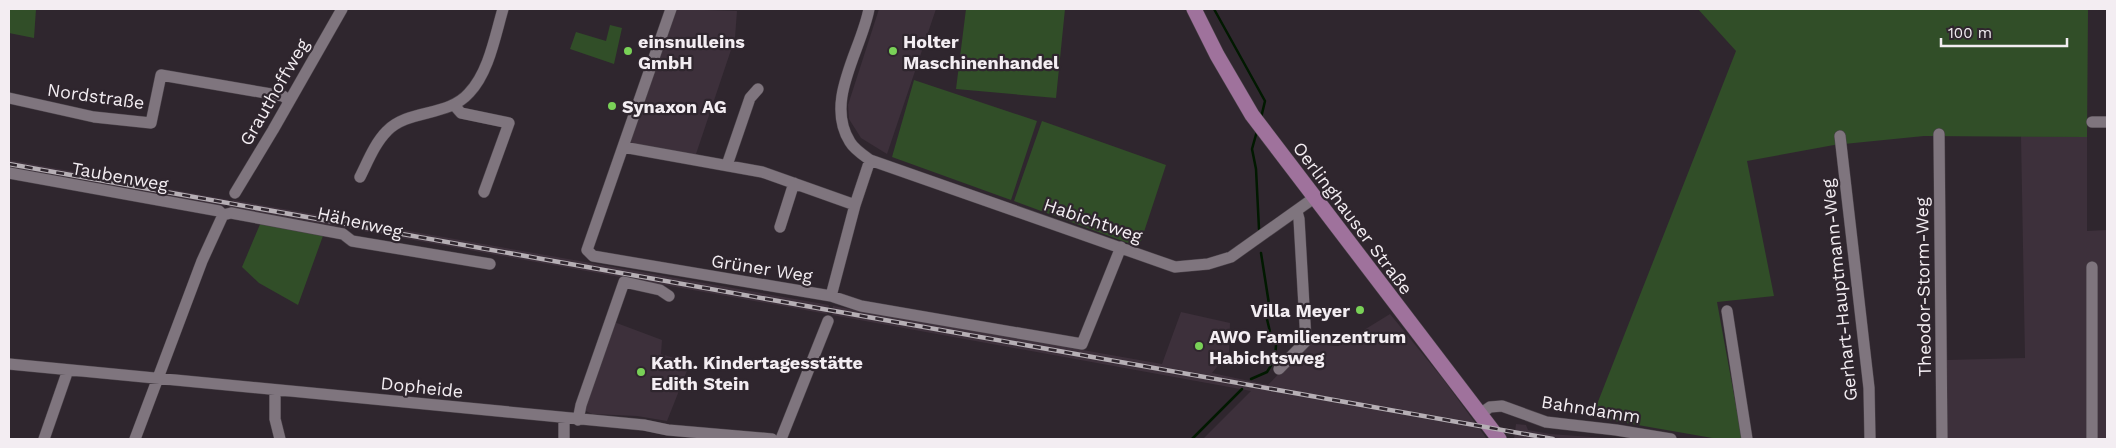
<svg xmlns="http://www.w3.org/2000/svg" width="2116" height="448" font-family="'Work Sans',sans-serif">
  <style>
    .built { fill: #3d303b }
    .green { fill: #314e28 }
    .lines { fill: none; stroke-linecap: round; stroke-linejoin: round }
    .stream { stroke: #011900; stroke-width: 2.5 }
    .minor-casing { stroke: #4c444b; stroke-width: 12 }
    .major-casing { stroke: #4c444b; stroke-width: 16 }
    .minor { stroke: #7f757e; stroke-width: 11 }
    .major { stroke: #9f729c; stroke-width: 15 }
    .rail-casing { stroke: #b6afb5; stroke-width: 4.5 }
    .rail { stroke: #2f262e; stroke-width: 2.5; stroke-dasharray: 8; stroke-linecap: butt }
    .poi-dot { fill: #79d157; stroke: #2f262e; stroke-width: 2 }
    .labels { text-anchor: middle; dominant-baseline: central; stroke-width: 4.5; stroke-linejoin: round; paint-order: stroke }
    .poi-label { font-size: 18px; font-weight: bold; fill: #f3edf2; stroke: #2f262e; text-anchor: start }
    .street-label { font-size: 18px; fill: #f3edf2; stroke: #2f262e }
  </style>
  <rect width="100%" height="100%" fill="#2f262e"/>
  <path class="built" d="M674,9L737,11L735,38L695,157L630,146L628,141Z
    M879,9H936L887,154L861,138L849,119L848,105Z
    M2021,136L2087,137V231L2107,230V439H1948L1947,360L2025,358Z
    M9,160L229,200L225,206L9,167Z
    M233,200L829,305L827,314L229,207Z
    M833,306L1162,364L1181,312L1230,323L1229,352L1212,373L1268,385L1308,343L1338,346L1390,314L1443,379L1487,439H1203L1251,391L832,315Z
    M614,322L662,340L661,354L690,363L667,421L637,416L592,414L586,411L585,408Z
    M1516,424L1526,425L1528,430L1550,434L1619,439H1514Z"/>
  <path class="green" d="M9,9H36L34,38L9,33Z
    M966,9H1065L1056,98L956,89Z
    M1698,9H2088L2087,137L1924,136L1834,145L1747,161L1774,296L1717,302L1742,439H1718L1592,417L1736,51Z
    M610,25L622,28L614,64L570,49L576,32L606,41Z
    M914,80L1037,121L1011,200L892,157Z
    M1042,121L1166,165L1139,247L1014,201Z
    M261,222L324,233L298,305L259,283L242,267Z"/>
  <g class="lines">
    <path class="stream" d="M1214,9L1265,101L1261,118
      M1257,131L1252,149L1256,169L1259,229
      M1251,379L1267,372L1275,359L1276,345L1271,336L1266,315L1269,304L1261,253
      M1192,439L1242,389"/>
    <g class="minor-casing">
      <path id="minor" d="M671,9L587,250L593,256L831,296L861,306L1082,344L1121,247
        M869,9C861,51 824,101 850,142C854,149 863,155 870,160L1175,267L1208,264L1231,257L1314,198
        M9,98L94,117L151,123L161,75L283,96L289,101
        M454,105L461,113L509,123L484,192
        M2092,122H2107
        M1939,134L1942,439
        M1840,136L1869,388L1870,439
        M623,147L762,172L855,205
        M727,165L750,98L758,89
        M9,173L219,211L223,215
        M360,177C368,161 375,143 387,131C408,109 448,117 469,93C489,72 495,36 503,9
        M235,193L273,130L342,9
        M223,215L231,213L343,234L352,241L490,264
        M780,227L794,183
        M831,296L855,205L870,160
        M1727,311L1747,439
        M9,364L644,425L668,430L772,439
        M1279,369L1306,341L1299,219L1297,212
        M275,390V419L280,439
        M1480,414L1490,407L1502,406L1546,422L1616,430L1671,439
        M578,420L581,405L624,282L660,290L669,296
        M44,439L68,370
        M135,439L202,261L223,215
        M564,439V419
        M781,439L828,321
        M2092,439V267"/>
    </g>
    <g class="major-casing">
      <path id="major" d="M1194,9L1217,55L1252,115L1499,439"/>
    </g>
    <use href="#minor" class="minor"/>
    <use href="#major" class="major"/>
    <g class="rail-casing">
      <path id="rail" d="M9,164L1553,439"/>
    </g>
    <use href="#rail" class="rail"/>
  </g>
  <g class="poi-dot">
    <circle cx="628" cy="51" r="5"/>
    <circle cx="893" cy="51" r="5"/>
    <circle cx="612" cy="106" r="5"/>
    <circle cx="1360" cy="310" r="5"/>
    <circle cx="1199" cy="346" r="5"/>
    <circle cx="641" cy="372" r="5"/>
  </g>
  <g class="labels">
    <g class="poi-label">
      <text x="638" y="41">einsnulleins<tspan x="638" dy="21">GmbH</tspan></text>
      <text x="903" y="41">Holter<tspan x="903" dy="21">Maschinenhandel</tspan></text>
      <text x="622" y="106">Synaxon AG</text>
      <text x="1350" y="310" text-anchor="end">Villa Meyer</text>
      <text x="1209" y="336">AWO Familienzentrum<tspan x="1209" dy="21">Habichtsweg</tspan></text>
      <text x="651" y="362">Kath. Kindertagesstätte<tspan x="651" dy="21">Edith Stein</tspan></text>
    </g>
    <g class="street-label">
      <text transform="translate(274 92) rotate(-60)">Grauthoffweg</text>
      <text transform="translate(96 96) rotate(8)">Nordstraße</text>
      <text transform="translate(120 176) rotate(10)">Taubenweg</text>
      <text transform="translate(1353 218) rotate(53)">Oerlinghauser Straße</text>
      <text transform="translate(1093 220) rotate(19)">Habichtweg</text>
      <text transform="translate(360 222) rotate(13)">Häherweg</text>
      <text transform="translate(762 268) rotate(9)">Grüner Weg</text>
      <text transform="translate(1923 287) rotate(-91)">Theodor-Storm-Weg</text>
      <text transform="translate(1839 290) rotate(-96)">Gerhart-Hauptmann-Weg</text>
      <text transform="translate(422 387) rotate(6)">Dopheide</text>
      <text transform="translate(1591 409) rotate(9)">Bahndamm</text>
    </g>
  </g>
  <rect width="2116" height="448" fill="none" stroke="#f3edf2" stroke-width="20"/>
  <path d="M1941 38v8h126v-8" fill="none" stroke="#f3edf2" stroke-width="2.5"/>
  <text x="1948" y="38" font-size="15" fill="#f3edf2" stroke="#2f262e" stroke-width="4" paint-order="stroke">100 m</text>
</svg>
